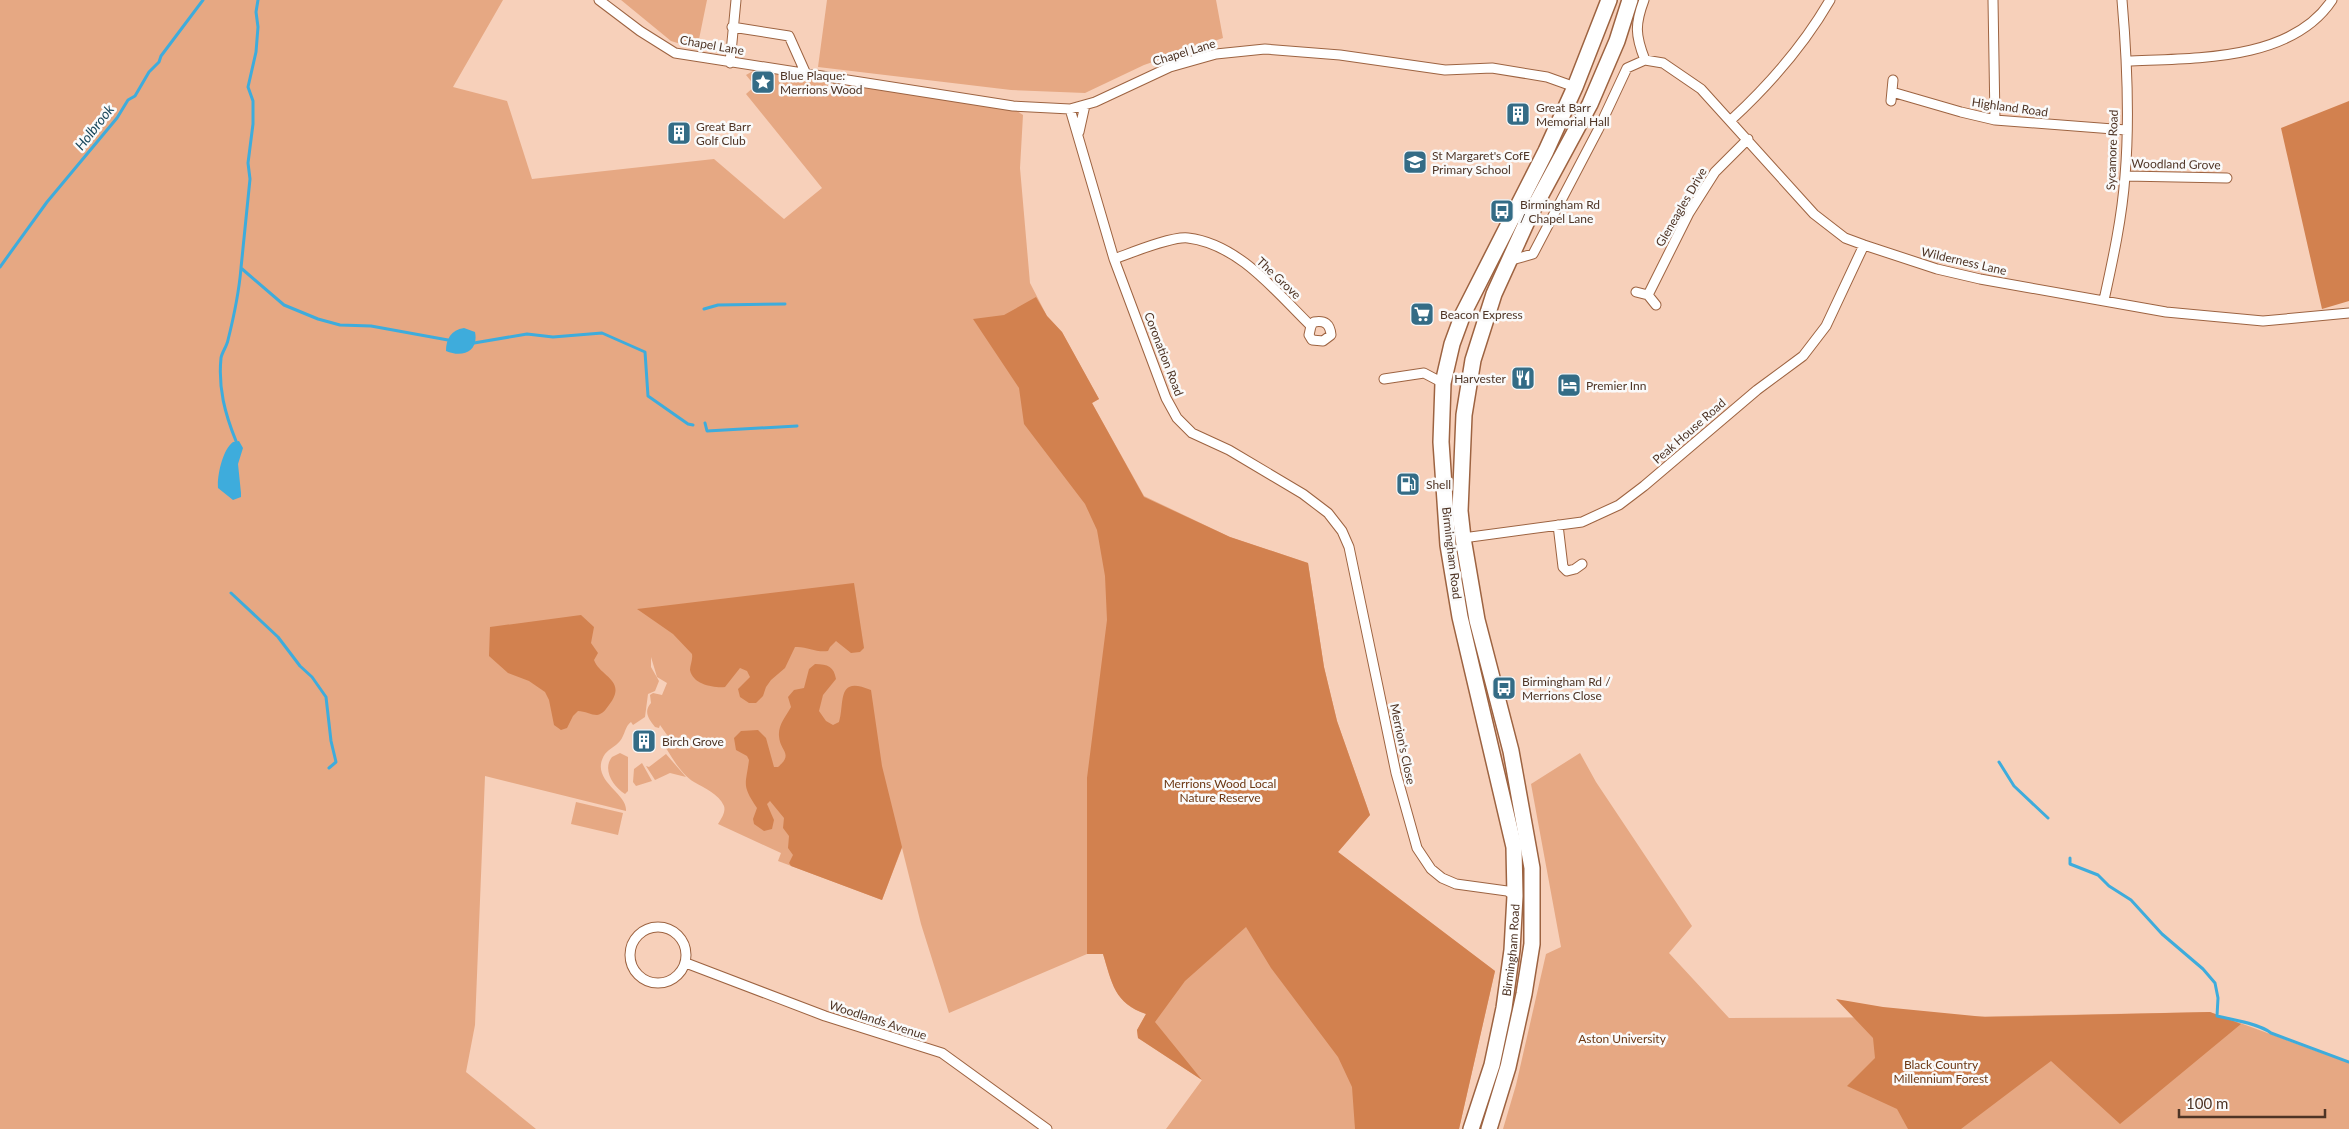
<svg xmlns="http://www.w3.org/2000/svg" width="2349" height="1129" font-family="Lato,sans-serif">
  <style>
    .green { fill: #e6a883 }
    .forest { fill: #d2814f }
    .water { fill: #3eacdc }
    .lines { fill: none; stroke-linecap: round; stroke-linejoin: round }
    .stream { stroke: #3eacdc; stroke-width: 3 }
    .minor-casing { stroke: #9d6341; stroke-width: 11 }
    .trunk-casing { stroke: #9d6341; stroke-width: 18 }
    .minor { stroke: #fff; stroke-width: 9 }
    .trunk { stroke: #fff; stroke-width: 15 }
    .labels { text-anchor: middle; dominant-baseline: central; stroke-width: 5; stroke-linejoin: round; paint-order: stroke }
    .street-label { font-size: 12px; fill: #4e3425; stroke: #fafafa }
    .poi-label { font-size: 12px; fill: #4e3425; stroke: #fafafa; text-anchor: start }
    .park-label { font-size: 12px; fill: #6c3712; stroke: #fafafa }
    .water-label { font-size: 14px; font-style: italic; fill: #18465a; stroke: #fafafa }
  </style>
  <rect width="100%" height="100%" fill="#f7d0ba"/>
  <path class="green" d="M0,0H503L453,87L507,101L532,179L714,159L784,219L822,188L746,94L755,86L746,75L753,71L1017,111L1023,115L1020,168L1030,283L1047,316L1062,332L1099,399L1092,403L1144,496L1230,537L1308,563L1324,667L1337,721L1370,815L1338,852L1495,971L1459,1129H1166L1202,1080L1138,1038L1137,1030L1146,1014C1115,1004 1112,983 1103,954H1087L949,1013L921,924L902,848L882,900L778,861L781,853L718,824C721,819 726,812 724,806C719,794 704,788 694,782C679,773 669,752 661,740L663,735H667L660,725L659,728L655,727C649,719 643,712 651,703L650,695L653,693L662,695L667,683L657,677L651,657V667L659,681L655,691L648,694L645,717L633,725L631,722C625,726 625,735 620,741C616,746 609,749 605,754C588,780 628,793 626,811L485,776L475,1025L466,1072L536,1129H0Z
    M621,0H707L697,49L671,41Z
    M827,0H1216L1223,38L1144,65L1085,93L1011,90L818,67Z
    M620,753L628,757V791L625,794C613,787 602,769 612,757Z
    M1580,753L1596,782L1692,926L1669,953L1729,1018L1955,1017L2210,1012L2349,1063V1129H1503L1516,1085L1546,954L1561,947L1531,784Z
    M666,754L686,777L670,773L655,780L646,766L649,767Z
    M642,763L652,781L636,786L633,782L634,769Z
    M576,802L623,813L618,835L571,824Z"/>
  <path class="forest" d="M2349,101V301L2322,309L2281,128Z
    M1036,297L1047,316L1062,332L1099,399L1092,403L1144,497L1230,537L1308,563L1324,667L1337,721L1370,815L1338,852L1495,971L1459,1129H1355L1352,1087L1338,1057L1271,968L1246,927L1185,981L1155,1022L1202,1080L1138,1038L1137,1030L1146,1014C1114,1003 1112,983 1103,954H1087V778L1107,620L1105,576L1097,530L1085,504L1024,424L1019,388L973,319L1004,315Z
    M854,583L864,648L860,652L851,653L836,641L830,647L828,651C816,653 807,646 795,647L785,668L771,680L766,687L763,696L756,703H749L740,697L738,689L750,677L747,671L740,668L725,687C714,688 693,685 690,670C690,665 693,660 692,654L673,634L637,609Z
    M581,615L594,627L591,643L598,653L594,660C600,677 628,680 609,705C606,709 603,714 597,715C591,715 585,711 578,711L573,716L567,728L561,730L554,725L549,700L545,692L529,681L508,673L489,656L490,627Z
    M815,664C828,664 834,667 836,679L823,695L819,711L826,721L833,725L839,722C845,702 836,675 871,690L882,766L902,847L882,900L791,866L789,863L793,855L788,848L789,836L783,828L784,818L770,801L767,804L774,820L772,829L764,831L754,824L753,819L757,808C741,784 746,785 749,760L747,756L736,750L734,738L741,731L758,730L766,738L774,767H778C794,753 780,752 779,736C778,725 786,716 791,707L788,697L794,690L804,688L809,669Z
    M1836,999L1883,1007L1985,1017L2210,1012L2241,1024L2120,1124L2051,1061L1961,1129H1908L1897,1109L1847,1086L1875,1058L1873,1038Z"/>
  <path class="water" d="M464,328L475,332C479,352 462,358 446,351C446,339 451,330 464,328Z
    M239,441L243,448L238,464L241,493V497L233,500L218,488C217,475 223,449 233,442Z"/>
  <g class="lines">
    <path class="stream" d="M258,0L256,12L258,27L256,52L248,87L253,101V124L248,163L250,179L241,268L284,305L318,319L340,325L371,326L448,340
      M0,267L47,202L117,118L128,100L135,96L149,72L159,62L161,56L203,0
      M704,309L718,305L785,304
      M474,343L527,334L553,337L602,333L645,352L648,396L688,424L693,425
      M705,423L707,431L797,426
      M236,441C225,414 218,388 221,358C222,352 227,346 228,340C234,316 239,292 241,268
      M231,593L278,637L300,666L312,677L326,697L331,741L336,762L329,768
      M1999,762L2014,786L2048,818
      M2070,858V864L2098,875L2109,886L2131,900L2162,934L2203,969L2215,983L2218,998L2217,1016C2231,1019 2260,1024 2271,1033L2349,1062"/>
    <g class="minor-casing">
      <path id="minor" d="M599,0L640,31L675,53L1013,106L1070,109L1095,102L1170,67L1216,54L1265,49L1340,55L1445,70L1492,68L1547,77L1575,87
        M1644,0C1635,24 1635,35 1645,60
        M1993,0L1995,120
        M732,27L789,36L806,74
        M2127,61C2193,58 2291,62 2332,0
        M730,63L736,0
        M1892,92L1961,112L1995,120L2126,130
        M1891,101L1893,80
        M1070,109L1114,259L1166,398L1177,418L1192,433L1229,450L1303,494L1328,513L1342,531L1349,547L1396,773L1417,848L1431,869L1442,878L1456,884L1507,891L1515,896
        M1731,120C1769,85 1804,45 1830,0
        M1079,132L1085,105
        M2125,176L2227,178
        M1114,259C1131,253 1172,236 1188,238C1239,244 1276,292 1311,326L1309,335L1312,340L1323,341L1331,335C1330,324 1325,320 1314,322L1311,326
        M1508,261L1533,254L1598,130L1627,68L1645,60L1663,63L1701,89L1814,214L1845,238L1864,245L1937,269L1980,279L2166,312L2263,321L2349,313
        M1636,292L1648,295L1656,305
        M1648,295L1689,213L1715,172L1748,139
        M2104,300C2113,259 2122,218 2125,176C2130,118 2127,58 2122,0
        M1384,379L1424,373L1443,383
        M1558,525L1563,567L1567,571L1575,569L1582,564
        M1463,538L1582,522L1619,505L1644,486L1757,390L1803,356L1826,326L1864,245
        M630 955a28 28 0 1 1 56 0a28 28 0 1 1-56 0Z
        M686,963L825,1016L942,1053L1047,1129"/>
    </g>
    <g class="trunk-casing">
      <g id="trunk">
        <path id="s1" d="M1471,1129L1492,1065L1504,1008L1512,950L1515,896L1514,847L1460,617L1448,545L1441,442L1443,383L1452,344L1463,314L1546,151L1575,87L1609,0"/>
        <path d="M1489,1129L1508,1067L1524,994L1532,944V868L1511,751L1477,620L1463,538L1460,511L1464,415L1473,360L1494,294L1529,217L1590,104L1617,41L1630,0"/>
      </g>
    </g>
    <use href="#minor" class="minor"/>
    <use href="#trunk" class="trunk"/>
  </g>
  <defs>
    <g id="sight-square" transform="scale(1.25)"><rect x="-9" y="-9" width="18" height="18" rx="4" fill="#346c86" stroke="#fafafa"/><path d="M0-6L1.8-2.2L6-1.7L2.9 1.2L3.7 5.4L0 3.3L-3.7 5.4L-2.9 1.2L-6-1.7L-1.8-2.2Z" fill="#fff"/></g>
    <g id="building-square" transform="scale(1.25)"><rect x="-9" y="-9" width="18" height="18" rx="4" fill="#346c86" stroke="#fafafa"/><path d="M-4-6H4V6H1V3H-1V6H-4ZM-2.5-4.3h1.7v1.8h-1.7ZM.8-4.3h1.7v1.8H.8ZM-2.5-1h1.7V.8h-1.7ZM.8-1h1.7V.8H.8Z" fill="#fff"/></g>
    <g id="school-square" transform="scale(1.25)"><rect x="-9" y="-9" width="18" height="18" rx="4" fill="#346c86" stroke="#fafafa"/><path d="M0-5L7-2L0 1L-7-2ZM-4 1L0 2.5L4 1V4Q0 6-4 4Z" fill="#fff"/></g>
    <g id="bus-square" transform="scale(1.25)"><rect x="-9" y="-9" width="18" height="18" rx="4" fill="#346c86" stroke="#fafafa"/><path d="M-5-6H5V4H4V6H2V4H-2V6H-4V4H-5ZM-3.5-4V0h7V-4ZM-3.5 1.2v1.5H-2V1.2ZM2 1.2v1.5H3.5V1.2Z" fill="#fff"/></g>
    <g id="supermarket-square" transform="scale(1.25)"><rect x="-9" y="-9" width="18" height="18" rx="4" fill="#346c86" stroke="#fafafa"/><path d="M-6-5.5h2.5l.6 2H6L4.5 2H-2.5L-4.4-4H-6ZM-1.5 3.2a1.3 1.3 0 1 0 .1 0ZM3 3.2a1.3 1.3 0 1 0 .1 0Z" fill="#fff"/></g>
    <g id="restaurant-square" transform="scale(1.25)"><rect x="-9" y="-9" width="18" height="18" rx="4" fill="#346c86" stroke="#fafafa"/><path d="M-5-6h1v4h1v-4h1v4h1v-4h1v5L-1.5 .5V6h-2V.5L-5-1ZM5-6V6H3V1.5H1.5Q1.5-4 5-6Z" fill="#fff"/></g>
    <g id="hotel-square" transform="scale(1.25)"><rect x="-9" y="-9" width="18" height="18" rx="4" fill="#346c86" stroke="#fafafa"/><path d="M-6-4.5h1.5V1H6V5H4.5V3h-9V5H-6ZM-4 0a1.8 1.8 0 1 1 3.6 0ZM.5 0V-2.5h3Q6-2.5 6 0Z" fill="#fff"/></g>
    <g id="fuel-square" transform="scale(1.25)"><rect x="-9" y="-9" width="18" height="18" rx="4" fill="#346c86" stroke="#fafafa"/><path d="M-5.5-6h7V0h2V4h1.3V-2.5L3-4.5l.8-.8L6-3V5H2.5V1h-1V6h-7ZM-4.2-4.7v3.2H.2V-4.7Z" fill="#fff"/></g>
  </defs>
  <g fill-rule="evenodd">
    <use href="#sight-square" x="763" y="82"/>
    <use href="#building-square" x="1518" y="114"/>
    <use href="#building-square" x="679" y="133"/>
    <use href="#school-square" x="1415" y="162"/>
    <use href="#bus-square" x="1502" y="211"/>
    <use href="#supermarket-square" x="1422" y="314"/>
    <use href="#restaurant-square" x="1523" y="378"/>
    <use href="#hotel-square" x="1569" y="385"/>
    <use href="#fuel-square" x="1408" y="484"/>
    <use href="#bus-square" x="1504" y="688"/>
    <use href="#building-square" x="644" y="741"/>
  </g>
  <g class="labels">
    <g class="street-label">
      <text transform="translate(712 45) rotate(10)">Chapel Lane</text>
      <text transform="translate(1184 52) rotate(-17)">Chapel Lane</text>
      <text transform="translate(2010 107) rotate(8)">Highland Road</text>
      <text transform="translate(2112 150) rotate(-88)">Sycamore Road</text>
      <text transform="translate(2176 164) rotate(1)">Woodland Grove</text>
      <text transform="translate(1681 207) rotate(-60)">Gleneagles Drive</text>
      <text transform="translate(1964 261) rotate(13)">Wilderness Lane</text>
      <text transform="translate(1279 278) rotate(43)">The Grove</text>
      <text transform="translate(1164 354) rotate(69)">Coronation Road</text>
      <text transform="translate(1689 431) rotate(-41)">Peak House Road</text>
      <text transform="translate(1452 553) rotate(83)">Birmingham Road</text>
      <text transform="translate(1403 744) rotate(78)">Merrion's Close</text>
      <text stroke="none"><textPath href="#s1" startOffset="184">Birmingham Road</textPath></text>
      <text transform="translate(878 1020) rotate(18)">Woodlands Avenue</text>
    </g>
    <g class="poi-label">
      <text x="780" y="75">Blue Plaque:<tspan x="780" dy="14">Merrions Wood</tspan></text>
      <text x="1536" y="107">Great Barr<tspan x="1536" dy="14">Memorial Hall</tspan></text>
      <text x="696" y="126">Great Barr<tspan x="696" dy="14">Golf Club</tspan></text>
      <text x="1432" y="155">St Margaret's CofE<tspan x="1432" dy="14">Primary School</tspan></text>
      <text x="1520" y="204">Birmingham Rd<tspan x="1520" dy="14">/ Chapel Lane</tspan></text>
      <text x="1440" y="314">Beacon Express</text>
      <text x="1506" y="378" text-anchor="end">Harvester</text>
      <text x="1586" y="385">Premier Inn</text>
      <text x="1426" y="484">Shell</text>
      <text x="1522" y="681">Birmingham Rd /<tspan x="1522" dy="14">Merrions Close</tspan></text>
      <text x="662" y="741">Birch Grove</text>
    </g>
    <g class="park-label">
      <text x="1220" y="783">Merrions Wood Local<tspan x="1220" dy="14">Nature Reserve</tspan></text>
      <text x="1622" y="1038">Aston University</text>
      <text x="1941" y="1064">Black Country<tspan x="1941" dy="14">Millennium Forest</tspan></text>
    </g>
    <g class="water-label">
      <text transform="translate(94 127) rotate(-52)">Holbrook</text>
    </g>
  </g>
  <path d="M2179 1109v8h146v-8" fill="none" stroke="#4e3425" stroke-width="2.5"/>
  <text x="2186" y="1109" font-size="15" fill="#4e3425" stroke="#fafafa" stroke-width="4" paint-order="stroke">100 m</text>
</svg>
